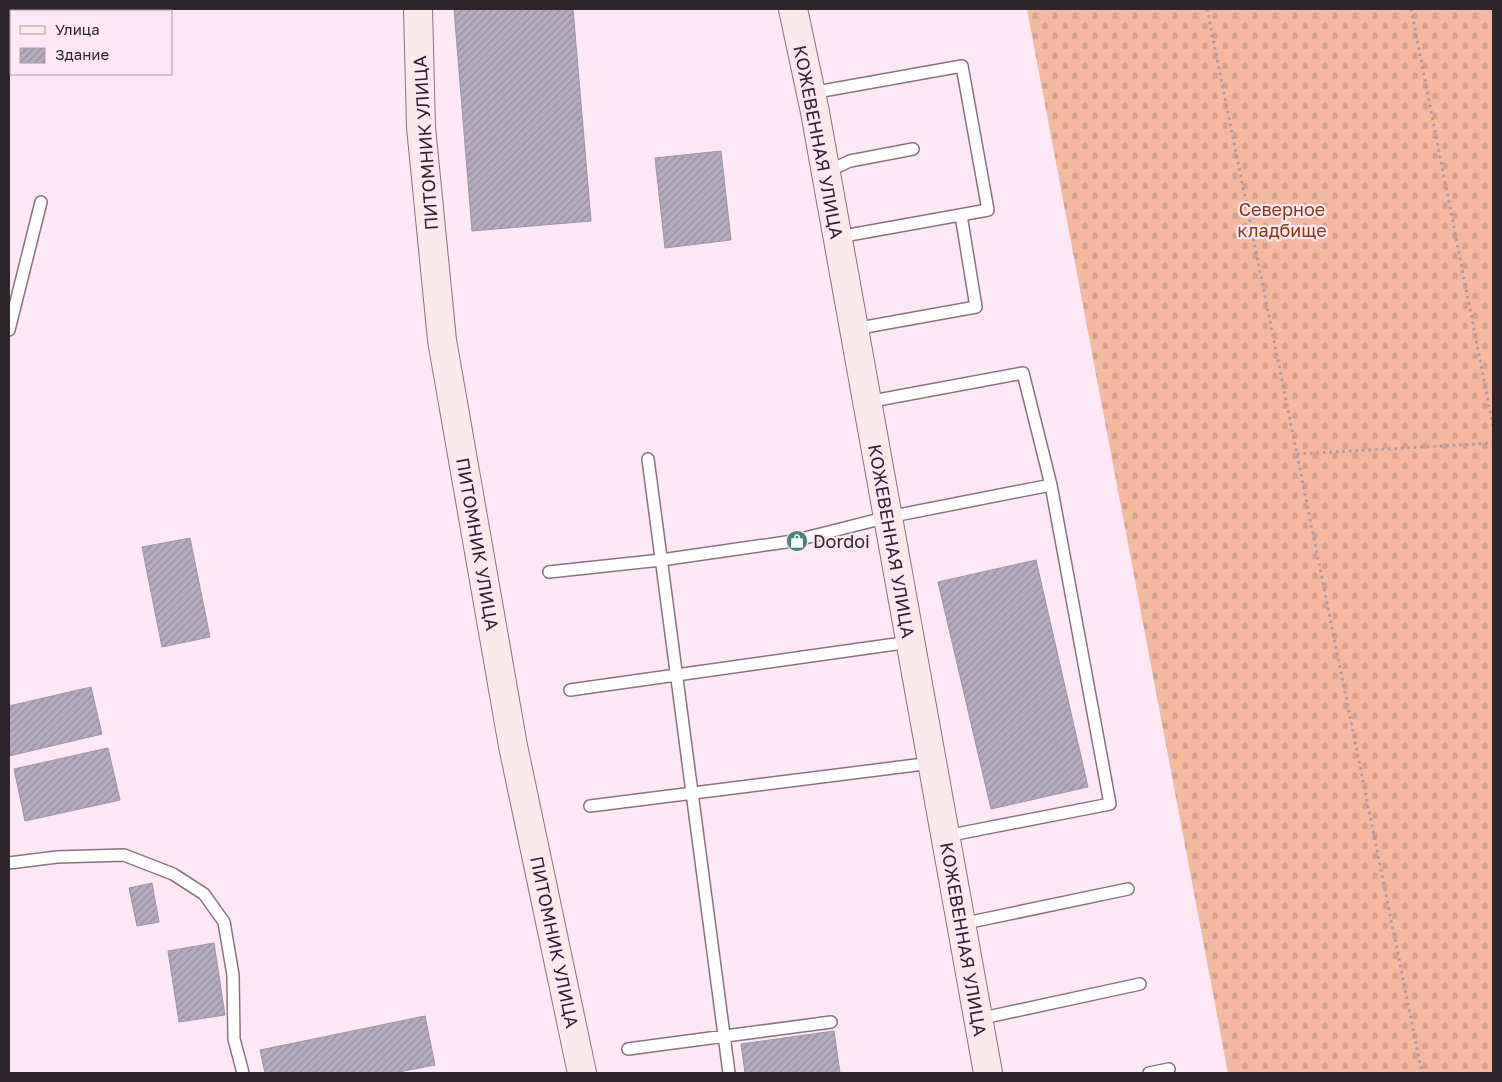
<svg xmlns="http://www.w3.org/2000/svg" width="1502" height="1082" font-family="'Golos Text',sans-serif">
  <style>
    .cemetery { fill: url(#cemetery-stones) }
    .building { fill: url(#building-hatch); stroke: #9e94a8 }
    .lines { fill: none; stroke-linecap: round; stroke-linejoin: round }
    .lane-casing { stroke: #877380; stroke-width: 14 }
    .secondary-casing { stroke: #877380; stroke-width: 30 }
    .path { stroke: #ab9ba5; stroke-width: 3; stroke-dasharray: 2.5 4; stroke-linecap: butt }
    .lane { stroke: #fff; stroke-width: 11 }
    .secondary { stroke: #fbeaec; stroke-width: 28 }
    .labels { text-anchor: middle; dominant-baseline: central; stroke-width: 4.5; stroke-linejoin: round; paint-order: stroke }
    .street-label { font-size: 18px; fill: #2d252a; stroke: #fee8f6 }
    .park-label { font-size: 18px; fill: #8c3708; stroke: #fee8f6 }
    .poi-label { font-size: 18px; fill: #2d252a; stroke: #fee8f6; text-anchor: start }
  </style>
  <defs>
    <pattern id="cemetery-stones" width="16" height="16" patternUnits="userSpaceOnUse" patternTransform="scale(1.25)"><rect width="16" height="16" fill="#f5b9a0"/><path d="M2 7V4a2 2 0 0 1 4 0v3zM10 15v-3a2 2 0 0 1 4 0v3z" fill="#d29f8a"/></pattern>
    <pattern id="building-hatch" width="6" height="6" patternUnits="userSpaceOnUse" patternTransform="scale(1.25)"><rect width="6" height="6" fill="#b5acc0"/><path d="M-1 1l2-2M0 6l6-6M5 7l2-2" fill="none" stroke="#948c9c"/></pattern>
  </defs>
  <rect width="100%" height="100%" fill="#fee8f6"/>
  <path class="cemetery" d="M1027,9H1493V1073H1228Z"/>
  <path class="building" d="M454,9H573L591,221L472,231Z
    M721,151L731,240L665,248L655,158Z
    M190,538L210,637L162,647L142,547Z
    M1036,560L1088,787L991,809L938,582Z
    M91,687L102,734L9,756V706Z
    M108,748L120,800L25,821L14,769Z
    M152,883L159,922L137,926L129,888Z
    M214,943L225,1015L179,1022L168,951Z
    M425,1016L435,1065L393,1073H265L260,1050Z
    M834,1031L840,1073H745L741,1044Z"/>
  <g class="lines">
    <g class="lane-casing">
      <path id="lane" d="M811,93L962,66L988,210L838,237
        M826,172L850,161L913,149
        M854,329L976,307L961,215
        M9,330L41,202
        M867,402L1023,373L1051,485L1110,804L946,836
        M648,459L729,1073
        M549,572L661,560L793,541L888,517L1051,485
        M570,690L910,642
        M590,806L932,763
        M9,863L57,857L124,855L173,874L204,894L224,922L233,975L234,1039L243,1073
        M961,924L1128,889
        M978,1019L1140,984
        M628,1049L831,1022
        M1149,1073L1169,1069"/>
    </g>
    <g class="secondary-casing">
      <path id="secondary" d="M418,9L421,127L442,340L513,746L582,1073
        M793,9L815,112L988,1073"/>
    </g>
    <path class="path" d="M1207,9L1422,1073
      M1411,9L1493,426
      M1297,454L1493,443"/>
    <use href="#lane" class="lane"/>
    <use href="#secondary" class="secondary"/>
  </g>
  <defs>
    <g id="shop-disc" transform="scale(1.125)"><circle r="9.5" fill="#438678" stroke="#fee8f6"/><path d="M-5-2.5h2.3a2.7 3.5 0 0 1 5.4 0H5L5.5 6h-11ZM-1.5-2.5h3a1.5 2.3 0 0 0-3 0Z" fill="#fff"/></g>
  </defs>
  <g fill-rule="evenodd">
    <use href="#shop-disc" x="797" y="541"/>
  </g>
  <g class="labels">
    <g class="street-label">
      <text transform="translate(819 142) rotate(79)">КОЖЕВЕННАЯ УЛИЦА</text>
      <text transform="translate(425 143) rotate(-94)">ПИТОМНИК УЛИЦА</text>
      <text transform="translate(892 541) rotate(80)">КОЖЕВЕННАЯ УЛИЦА</text>
      <text transform="translate(478 544) rotate(80)">ПИТОМНИК УЛИЦА</text>
      <text transform="translate(964 939) rotate(80)">КОЖЕВЕННАЯ УЛИЦА</text>
      <text transform="translate(555 942) rotate(78)">ПИТОМНИК УЛИЦА</text>
    </g>
    <g class="park-label">
      <text x="1282" y="209">Северное<tspan x="1282" dy="21">кладбище</tspan></text>
    </g>
    <g class="poi-label">
      <text x="813" y="541">Dordoi</text>
    </g>
  </g>
  <rect width="1502" height="1082" fill="none" stroke="#2d252a" stroke-width="20"/>
  <rect x="10" y="10" width="162" height="65" fill="#fee8f6" stroke="#aa9aa4"/>
  <rect x="20" y="26" width="25" height="8" fill="#fbeaec" stroke="#aa9aa4"/>
  <text x="55" y="35" font-size="15" fill="#2d252a">Улица</text>
  <rect x="20" y="48" width="25" height="15" fill="url(#building-hatch)" stroke="#aa9aa4"/>
  <text x="55" y="60" font-size="15" fill="#2d252a">Здание</text>
</svg>
